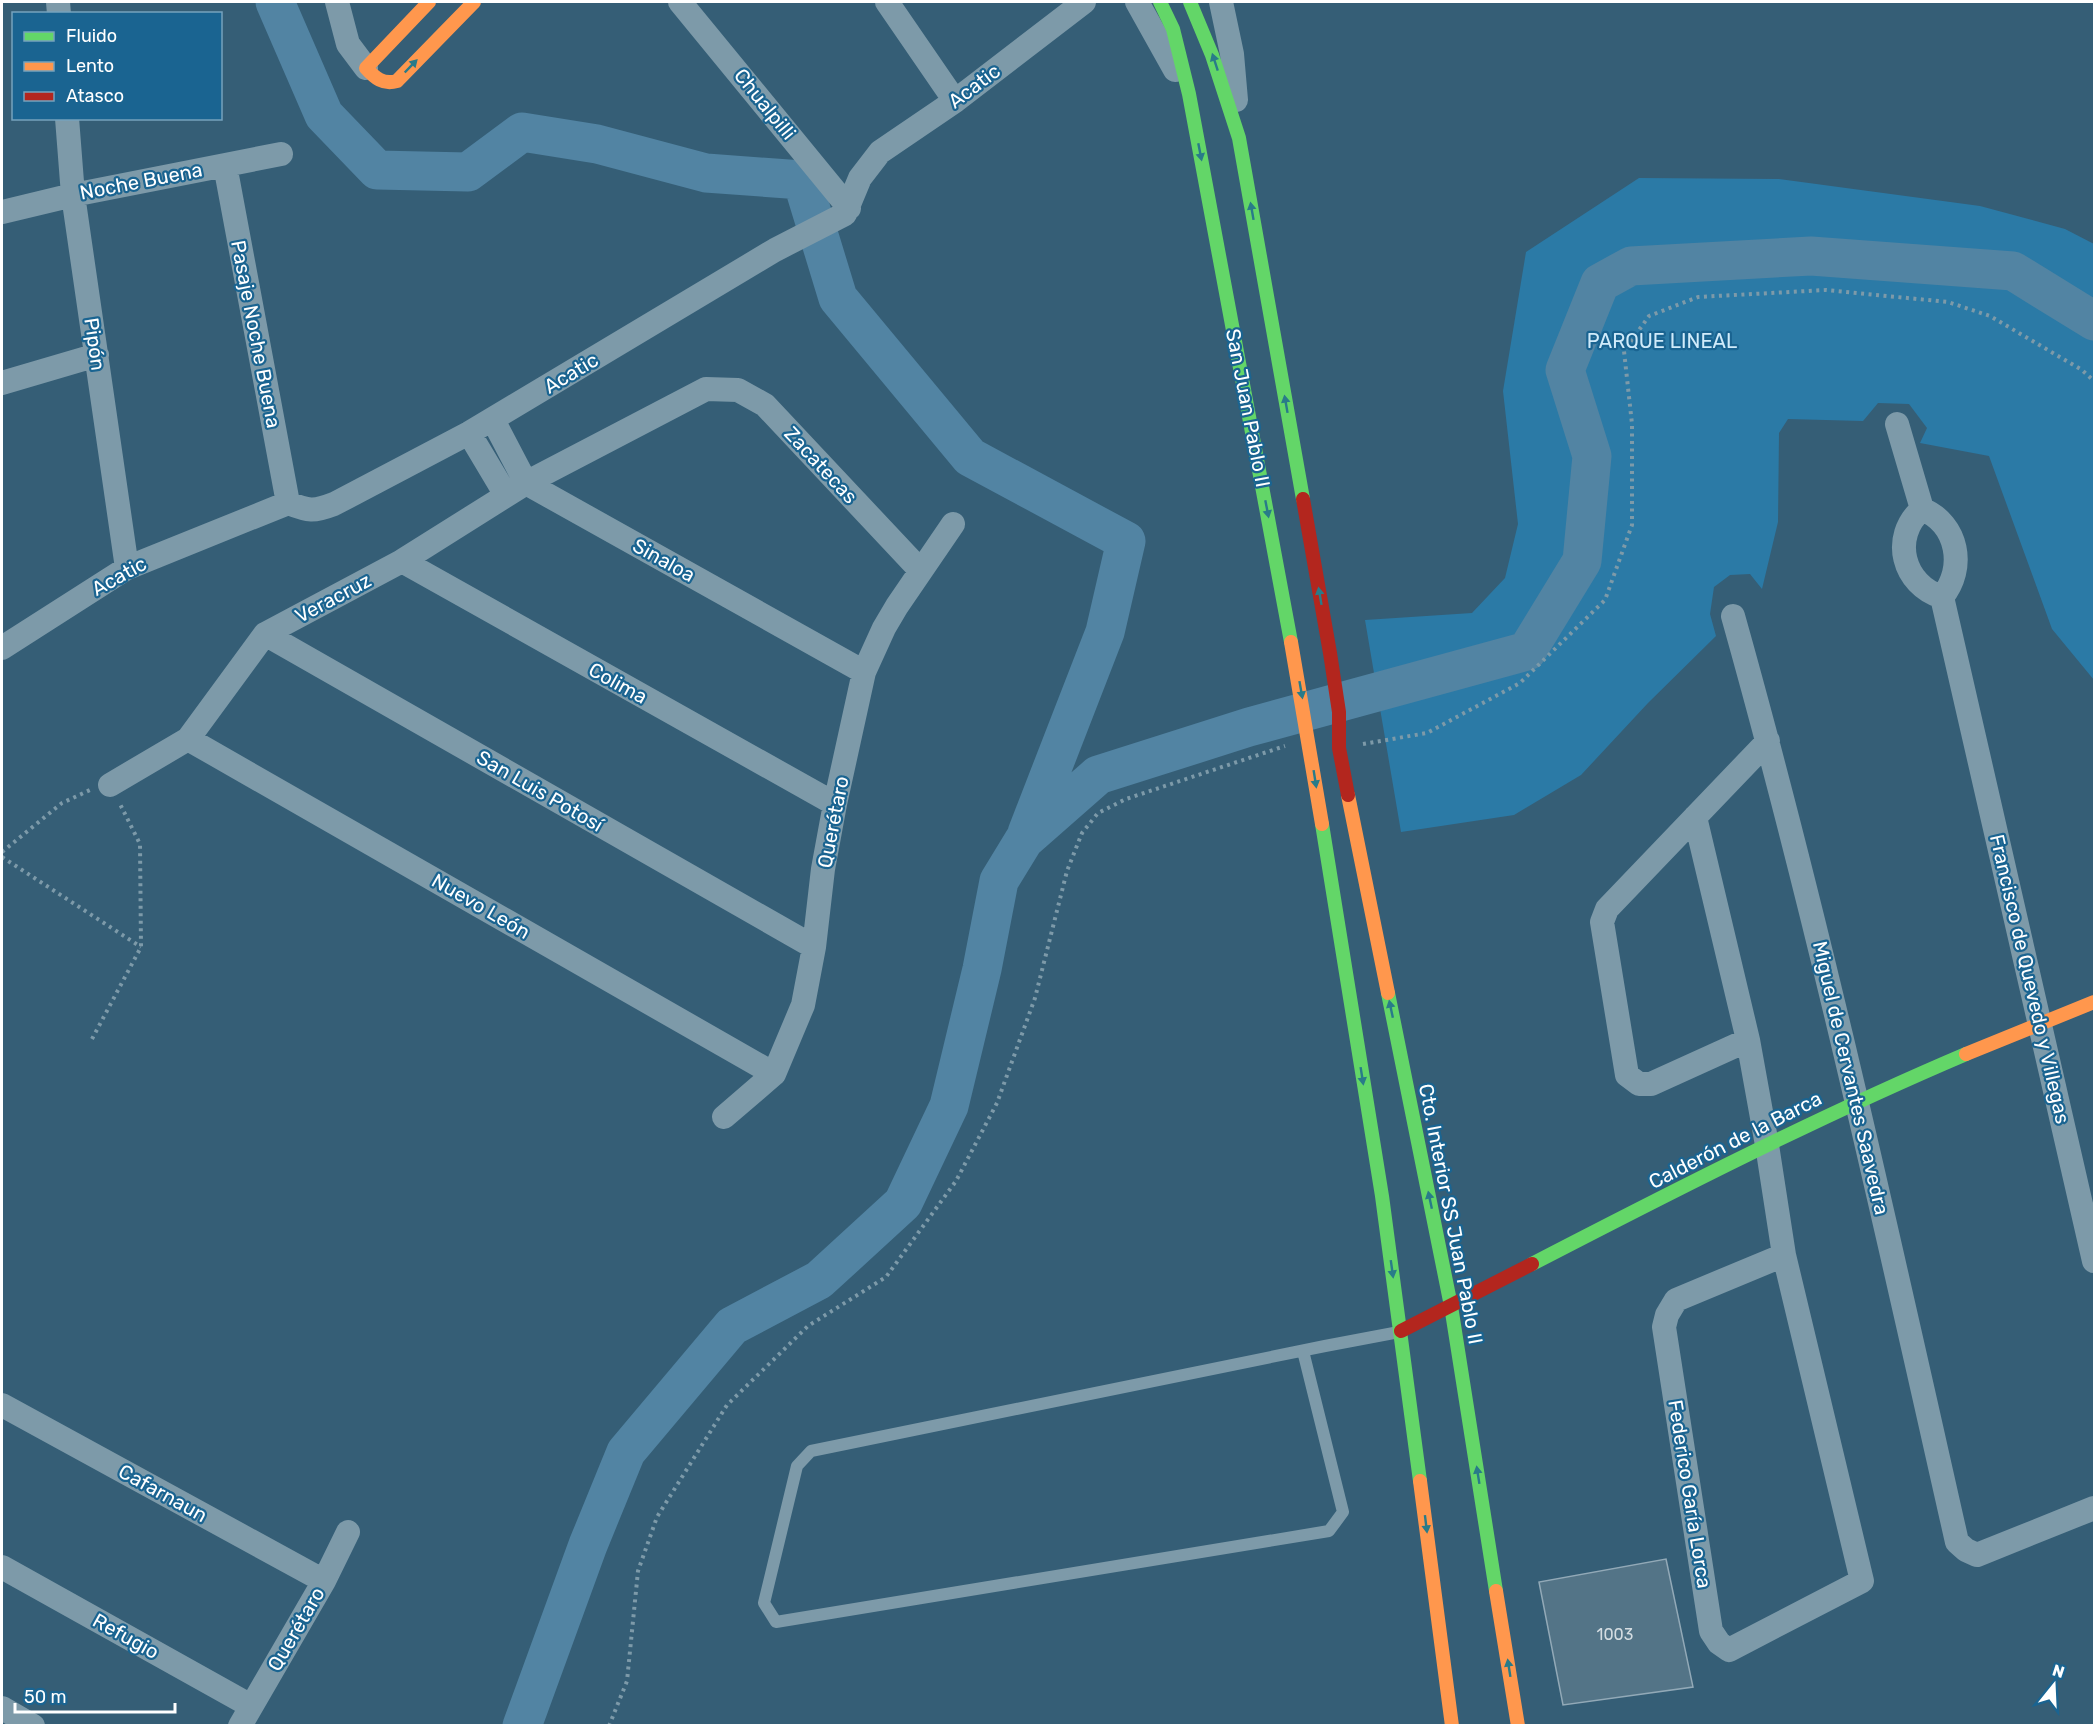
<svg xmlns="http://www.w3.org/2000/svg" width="2096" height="1727" font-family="Rubik,sans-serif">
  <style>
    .green { fill: #2b7aa6 }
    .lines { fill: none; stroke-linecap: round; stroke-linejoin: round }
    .river { stroke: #5284a3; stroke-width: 39 }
    .building { fill: #537487; stroke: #92a9b7; stroke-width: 1.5 }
    .path { stroke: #7d9aa9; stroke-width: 4; stroke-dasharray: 3 4.5; stroke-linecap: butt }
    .lane { stroke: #7d9aa9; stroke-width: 12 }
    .street { stroke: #7d9aa9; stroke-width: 24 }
    .fast { stroke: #63d668; stroke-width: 14 }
    .slow { stroke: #ff974d; stroke-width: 14 }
    .jam { stroke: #b3261e; stroke-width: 14 }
    .oneway { fill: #297b89 }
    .labels { text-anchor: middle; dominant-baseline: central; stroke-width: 4.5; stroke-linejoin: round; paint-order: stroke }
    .number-label { font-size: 16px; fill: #d4dce1 }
    .street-label { font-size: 20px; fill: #fff; stroke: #1a6491 }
    .park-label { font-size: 20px; fill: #d0ebfa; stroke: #1a6491 }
  </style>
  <rect width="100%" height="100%" fill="#355e76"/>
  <path class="green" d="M1639,178L1779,179L1980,206L2065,229L2094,244V680L2052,629L1989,456L1920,443L1927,428L1909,404L1878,403L1863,421L1788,419L1779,433L1778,522L1762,589L1750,574L1730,575L1714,587L1710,614L1716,636L1648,703L1581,775L1514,815L1401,832L1365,620L1472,613L1505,578L1518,524L1503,391L1526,252Z"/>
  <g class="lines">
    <path class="river" d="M275,2L324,115L377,170L468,172L522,132L597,144L706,173L802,180L838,298L970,457L1126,541L1105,632L1027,833
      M522,1726L588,1545L626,1452L732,1326L819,1280L903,1203L949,1106L982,969L999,881L1024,840L1098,775L1249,727L1527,651L1582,561L1592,456L1565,370L1600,283L1631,266L1811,256L2013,271L2094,321"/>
  </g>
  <path class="building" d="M1666,1559L1693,1687L1563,1705L1539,1582Z"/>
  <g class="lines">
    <path class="path" d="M1363,744L1427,733L1520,683L1605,600L1632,525V424L1624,351L1649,316L1698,297L1826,290L1948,302L1990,316L2082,370L2094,381
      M2,852L62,803L90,790
      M2,857L141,947
      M92,1039L141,947L140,844L119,802
      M609,1726L627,1681L638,1571L657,1517L727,1405L808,1326L886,1277L956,1181L997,1103L1035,998L1067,871L1082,833L1098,813L1126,799L1285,746"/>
    <path class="lane" d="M1303,1351L1343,1512L1329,1531L776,1622L764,1603L797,1466L811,1451L1325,1346L1399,1332"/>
    <path class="street" d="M58,2L59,14
      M337,2L348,44L366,68
      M680,2L849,208
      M887,2L955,101
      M1137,2L1175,70
      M1221,2L1232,54L1236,100
      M67,118L73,195L127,568
      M225,165L288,503
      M2,212L73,195L281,154
      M2,383L97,355
      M493,420L526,483L864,672
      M1897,424L1922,509
      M469,433L506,495
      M1922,509C1890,537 1903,585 1942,597
      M1922,509C1958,524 1966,568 1942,597
      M402,561L835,804
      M1942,597L2094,1261
      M1733,616C1819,922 1887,1232 1957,1542L1966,1550L1977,1555L2094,1508
      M265,634L814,947
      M2,648L127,568L288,503C309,511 313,512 334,504L469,433L775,250L845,214L860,178L880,152L955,101L1084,2
      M188,739L774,1074
      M110,785L188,739L265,634L402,561L526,483L706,389L738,390L765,405L920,570
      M1695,817L1748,1040L1767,1145L1784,1255L1862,1581L1729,1650L1719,1643L1711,1631L1664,1327L1667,1315L1676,1300L1784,1255
      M1748,1040L1651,1084H1639L1627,1075L1602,922L1607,909L1768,741
      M724,1117L774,1074L803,1005L814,947L823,869L835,804L864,672L884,628L897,606L953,524
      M2,1405L324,1581
      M2,1567L251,1706
      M2,1708L33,1726
      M240,1726L324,1581L348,1532"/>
    <path class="fast" d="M1160,2L1173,29L1189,94L1291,642
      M1190,2L1212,55L1239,138L1303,499
      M1322,824L1382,1196L1420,1481
      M1388,993L1451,1306L1496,1591
      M1532,1264C1675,1190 1818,1117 1966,1054"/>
    <path class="slow" d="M429,2L366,68C375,78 383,85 397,81L474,2
      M1291,642L1322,824
      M1348,795L1388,993
      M1966,1054L2094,1002
      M1420,1481L1452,1726
      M1496,1591L1518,1726"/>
    <path class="jam" d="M1303,499L1330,653L1339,712V748L1348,795
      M1401,1331L1532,1264"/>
  </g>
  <defs><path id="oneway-solid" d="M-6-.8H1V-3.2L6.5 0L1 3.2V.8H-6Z" transform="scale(1.5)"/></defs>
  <g class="oneway">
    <use href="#oneway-solid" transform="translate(1215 62) rotate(-108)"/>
    <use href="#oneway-solid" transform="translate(411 66) rotate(-46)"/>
    <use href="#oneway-solid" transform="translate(1200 152) rotate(79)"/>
    <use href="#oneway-solid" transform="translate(1252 211) rotate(-100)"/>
    <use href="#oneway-solid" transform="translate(1286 404) rotate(-100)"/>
    <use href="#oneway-solid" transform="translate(1267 509) rotate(79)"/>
    <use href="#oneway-solid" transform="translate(1320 596) rotate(-100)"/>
    <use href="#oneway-solid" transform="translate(1301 690) rotate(80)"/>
    <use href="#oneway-solid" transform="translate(1315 779) rotate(81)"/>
    <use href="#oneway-solid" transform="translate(1391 1009) rotate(-102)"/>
    <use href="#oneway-solid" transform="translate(1362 1076) rotate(81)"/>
    <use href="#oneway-solid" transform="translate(1430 1200) rotate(-102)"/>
    <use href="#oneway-solid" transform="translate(1392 1269) rotate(82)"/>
    <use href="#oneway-solid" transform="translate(1478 1475) rotate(-99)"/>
    <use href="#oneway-solid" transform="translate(1426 1524) rotate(83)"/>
    <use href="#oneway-solid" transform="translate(1509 1668) rotate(-99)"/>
  </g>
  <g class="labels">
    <g class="number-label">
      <text x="1615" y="1634">1003</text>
    </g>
    <g class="street-label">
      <text transform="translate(974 86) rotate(-37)">Acatic</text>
      <text transform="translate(765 104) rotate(51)">Chualpilli</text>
      <text transform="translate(141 181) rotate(-11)">Noche Buena</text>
      <text transform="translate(256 334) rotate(79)">Pasaje Noche Buena</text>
      <text transform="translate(95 344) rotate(82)">Pipón</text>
      <text transform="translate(571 373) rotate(-31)">Acatic</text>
      <text transform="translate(1248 408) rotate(79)">San Juan Pablo II</text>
      <text transform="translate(821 465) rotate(47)">Zacatecas</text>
      <text transform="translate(664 560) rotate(29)">Sinaloa</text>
      <text transform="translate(119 576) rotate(-29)">Acatic</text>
      <text transform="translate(333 598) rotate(-28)">Veracruz</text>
      <text transform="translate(618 683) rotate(29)">Colima</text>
      <text transform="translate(540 791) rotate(30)">San Luis Potosí</text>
      <text transform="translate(833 822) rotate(-79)">Querétaro</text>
      <text transform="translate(481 906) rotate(30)">Nuevo León</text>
      <text transform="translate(2030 979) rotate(77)">Francisco de Quevedo y Villegas</text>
      <text transform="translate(1851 1078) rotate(77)">Miguel de Cervantes Saavedra</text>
      <text transform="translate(1735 1140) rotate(-27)">Calderón de la Barca</text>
      <text transform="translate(1451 1214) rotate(79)">Cto. Interior SS Juan Pablo II</text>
      <text transform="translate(163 1493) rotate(29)">Cafarnaun</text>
      <text transform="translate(1690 1494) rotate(81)">Federico Garía Lorca</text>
      <text transform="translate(296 1629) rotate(-60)">Querétaro</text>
      <text transform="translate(126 1636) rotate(29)">Refugio</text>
    </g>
    <g class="park-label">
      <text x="1662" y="341">PARQUE LINEAL</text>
    </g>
  </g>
  <rect width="2096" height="1727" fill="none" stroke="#ffffff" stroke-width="6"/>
  <rect x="12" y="12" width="210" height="108" fill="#1a6491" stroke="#76a2bd" stroke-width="1.5"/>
  <rect x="24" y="32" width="30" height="9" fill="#63d668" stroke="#76a2bd" stroke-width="1.5"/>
  <text x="66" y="42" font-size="18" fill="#ffffff">Fluido</text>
  <rect x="24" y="62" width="30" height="9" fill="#ff974d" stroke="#76a2bd" stroke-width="1.5"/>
  <text x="66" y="72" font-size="18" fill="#ffffff">Lento</text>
  <rect x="24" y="92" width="30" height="9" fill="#b3261e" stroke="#76a2bd" stroke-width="1.5"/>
  <text x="66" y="102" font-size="18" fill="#ffffff">Atasco</text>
  <g transform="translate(2054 1685) rotate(18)" stroke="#1a6491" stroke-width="4.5" paint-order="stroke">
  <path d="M0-4.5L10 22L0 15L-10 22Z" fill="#ffffff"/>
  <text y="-9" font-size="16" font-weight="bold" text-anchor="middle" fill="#ffffff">N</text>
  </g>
  <path d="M15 1703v9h160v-9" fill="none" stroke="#ffffff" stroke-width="3"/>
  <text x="24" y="1703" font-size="18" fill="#ffffff" stroke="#1a6491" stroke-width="4.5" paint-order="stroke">50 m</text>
</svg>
